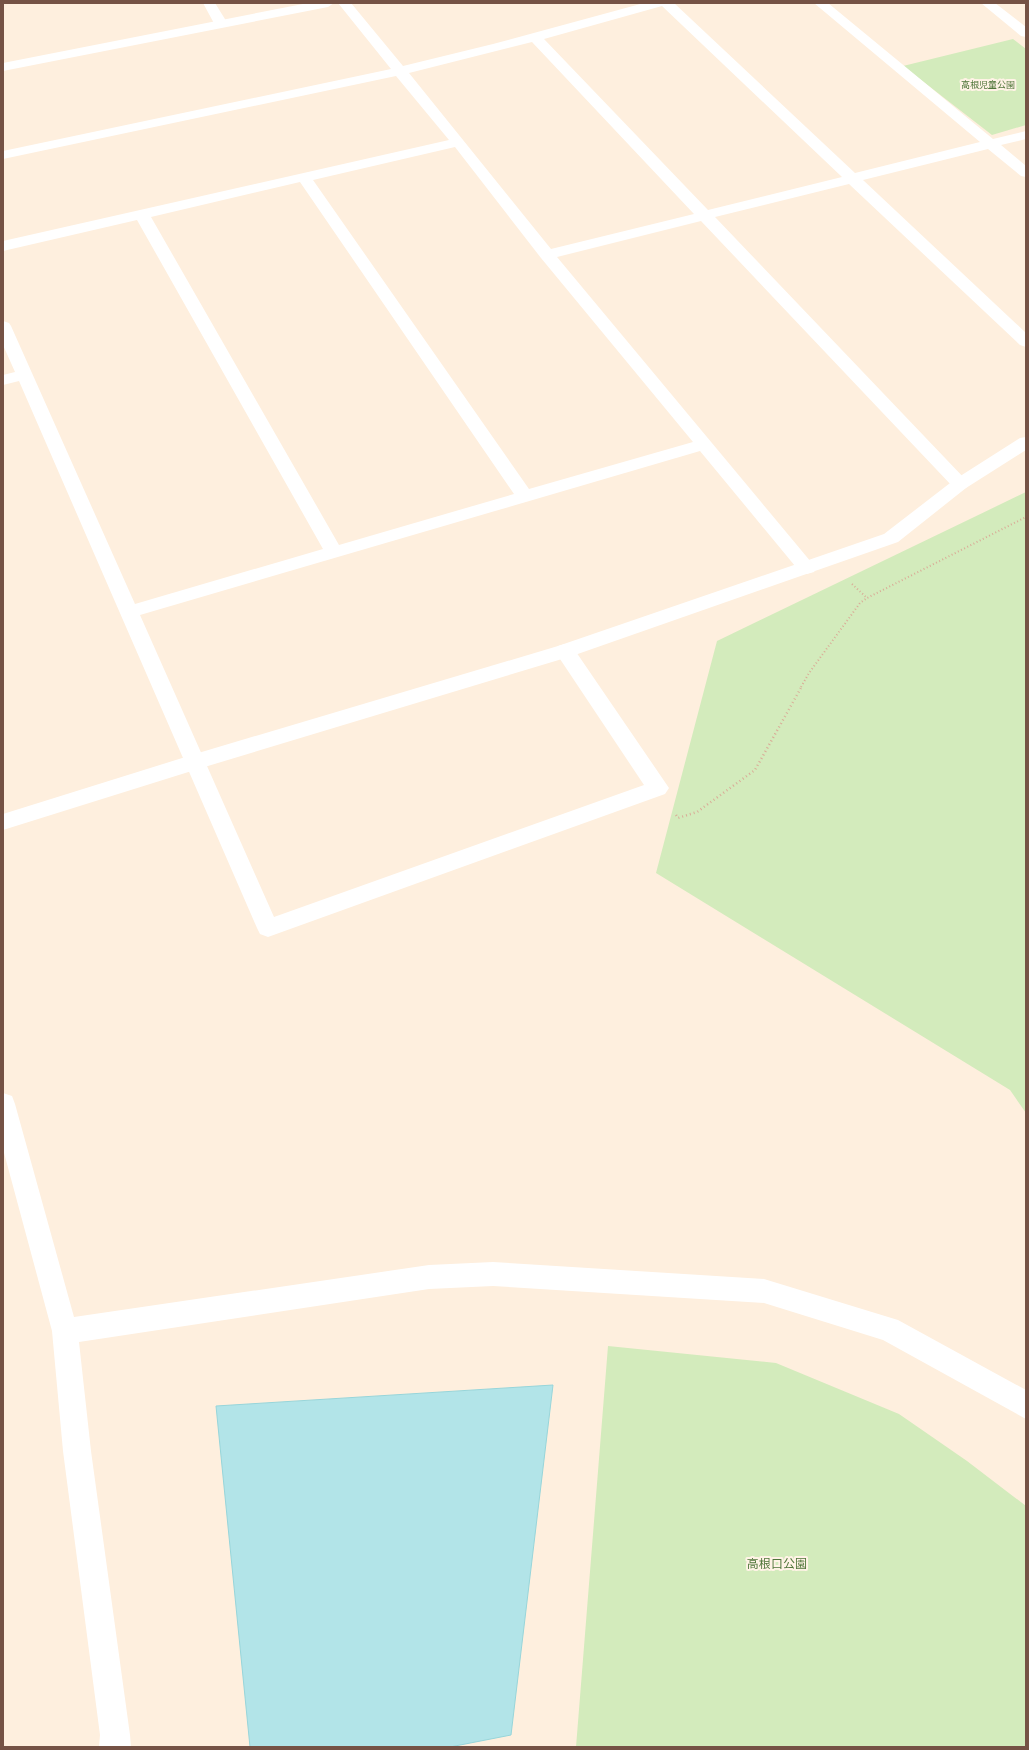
<svg xmlns="http://www.w3.org/2000/svg" width="1029" height="1750" font-family="Commissioner,'Noto Sans JP',sans-serif">
  <style>
    .green { fill: #d3ebbc }
    .water { fill: #b2e4e8; stroke: #97d5da }
    .lines { fill: none; stroke-linecap: round; stroke-linejoin: round }
    .path-far1 { stroke: #d9ac97; stroke-width: 2; stroke-dasharray: 1 2.5; stroke-linecap: butt }
    .path { stroke: #d9ac97; stroke-width: 2.5; stroke-dasharray: 1 3; stroke-linecap: butt }
    .minor { fill: #fff; fill-rule: evenodd }
    .tertiary { fill: #fff; fill-rule: evenodd }
    .labels { text-anchor: middle; dominant-baseline: central; stroke-width: 4; stroke-linejoin: round; paint-order: stroke }
    .far-park-label { font-size: 9px; fill: #50763a; stroke: #fff3e6 }
    .near-park-label { font-size: 12px; fill: #50763a; stroke: #fff3e6 }
  </style>
  <rect width="100%" height="100%" fill="#feefde"/>
  <path class="green" d="M1013,39L1026,49V125L992,135L903,66Z
    M1026,492V1113L1010,1090L656,873L717,641Z
    M608,1346L776,1363L899,1414L967,1461L1026,1506V1747H576Z"/>
  <path class="water" d="M553,1385L511,1735L450,1747H250L216,1406Z"/>
  <g class="lines">
    <path class="path-far1" d="M852,584L867,598L1026,517
      M801,687L809,673L860,603L867,598"/>
    <path class="path" d="M676,815L678,818L697,812L755,770L802,686"/>
    <path class="minor" d="M203,3H215L228,24L226,27H216Z
      M338,3H351L403,66L493,44L644,3H674L855,173L980,142L814,3H828L993,139L1026,131V139L1001,145L1026,166V177L1021,176L988,149L863,180L1026,333V347L1020,345L849,184L715,217L966,480L969,484L966,488L960,490L954,488L701,221L557,257L816,568L814,572L807,574L800,572L700,451L140,615L274,917L644,785L558,656L555,651L558,646L565,644L572,646L669,788L665,794L268,937L260,934L257,928L19,381L3,385V375L15,372L3,345V321L9,323L11,326L135,604L323,549L137,220L3,251V241L449,140L396,76L3,159V151L391,69ZM662,6L842,177L708,210L544,39ZM532,42L694,214L551,249L409,73ZM455,147L541,258L693,442L529,489L313,180ZM300,182L514,494L339,545L151,217Z"/>
    <path class="tertiary" d="M308,3H334L328,7L3,71V63Z
      M981,3H995L1026,27V37L1021,36Z
      M1026,437V450L966,488L898,542L572,656L198,769L3,830V814L195,754L558,646L884,534L954,480L1020,438Z
      M3,1093L12,1096L15,1104L74,1317L429,1265L493,1262L764,1279L898,1320L1026,1390V1419L883,1340L764,1303L493,1286L429,1289L79,1342L91,1451L130,1735L131,1747H99L100,1735L63,1451L52,1331L3,1149Z"/>
  </g>
  <g class="labels">
    <g class="far-park-label">
      <text x="988" y="84">高根児童公園</text>
    </g>
    <g class="near-park-label">
      <text x="777" y="1563">高根口公園</text>
    </g>
  </g>
  <rect width="1029" height="1750" fill="none" stroke="#755245" stroke-width="8"/>
</svg>
